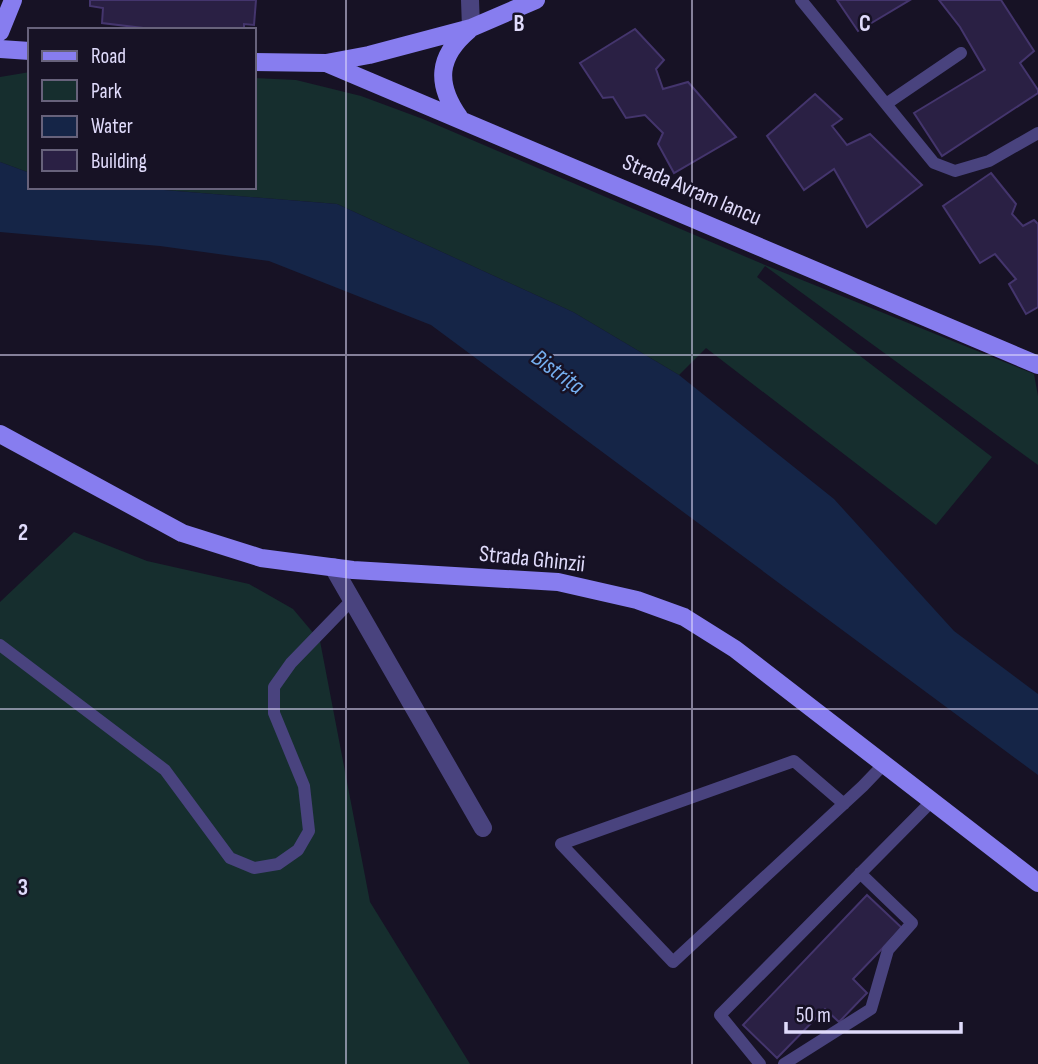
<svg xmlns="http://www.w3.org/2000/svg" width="1038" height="1064" font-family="'Sofia Sans Condensed',sans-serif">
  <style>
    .green { fill: #162e2e }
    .water { fill: #152547 }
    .building { fill: #2a2044; stroke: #44356d; stroke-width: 2 }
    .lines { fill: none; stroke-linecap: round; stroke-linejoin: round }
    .lane { stroke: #49437e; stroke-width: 12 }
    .street { stroke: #49437e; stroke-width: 18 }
    .secondary { stroke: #877def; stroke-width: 18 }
    .grid { fill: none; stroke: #e0dbfb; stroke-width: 2; stroke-opacity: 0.55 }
    .labels { text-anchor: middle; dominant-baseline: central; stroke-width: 5; stroke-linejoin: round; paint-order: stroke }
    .street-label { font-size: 23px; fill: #e0dbfb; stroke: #171225 }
    .water-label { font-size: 24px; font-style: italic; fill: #75aeee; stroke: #171225 }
    .grid-label { font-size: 23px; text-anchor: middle; font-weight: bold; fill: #e0dbfb; stroke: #171225; stroke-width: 5; stroke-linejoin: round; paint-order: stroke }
  </style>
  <rect width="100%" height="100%" fill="#171225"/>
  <path class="green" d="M30,72V173L0,162V77Z
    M254,78L296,80L361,96L423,119L765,265L1034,374L1038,396V465L765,266L757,277L992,457L936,525L706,348L679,375L573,312L337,204L127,187H254Z
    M74,532L147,561L249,584L293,609L320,641L370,902L470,1064H0V602Z"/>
  <path class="water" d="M0,162L30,173V187H127L337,204L573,312L679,375L834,499L954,631L1038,694V775L431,325L269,261L160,246L0,232Z"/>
  <path class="building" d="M90,0H256L254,25L244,24V30H160L102,23L103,8L90,6Z
    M837,0H910L858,31Z
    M939,0H1001L1034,51L1020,63L1038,90V93L942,156L914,113L985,70L960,27Z
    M635,29L664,60L656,69L663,89L688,82L736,137L674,173L658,144L663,133L645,115L626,118L613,97L603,98L580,63Z
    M815,94L842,119L832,126L847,145L870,134L922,185L867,227L834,169L804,190L767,136Z
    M991,173L1016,204L1012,214L1023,226L1034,220L1038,224V307L1026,314L1009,284L1016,279L995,254L980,263L943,206Z
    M867,895L902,928L853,979L867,993L839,1022L825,1009L777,1058L743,1025Z"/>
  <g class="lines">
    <path class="lane" d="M801,0L934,163L955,171L989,161L1038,133
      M886,104L961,53
      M0,645L165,770L230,858L254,868L278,864L298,850L309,831L304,786L274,713V687L291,663L352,600
      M844,804L794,761L561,844L673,962L863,786L884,764
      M760,1064L720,1015L932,801
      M784,1064L871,1009L888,950L912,923L860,873"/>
    <path class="street" d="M470,0L471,28
      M333,567L483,828"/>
    <path class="secondary" d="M0,32L13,0
      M0,49L30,51
      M254,62L326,63L369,55L471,28L536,0
      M326,63L1038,365
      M459,117C436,84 437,57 469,30
      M0,434L182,533L261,558L353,570L558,582L637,600L684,617L735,649L1038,883"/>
  </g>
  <path class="grid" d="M346,0V1064M692,0V1064M0,355H1038M0,709H1038"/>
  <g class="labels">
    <g class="street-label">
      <text transform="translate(692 190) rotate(23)">Strada Avram Iancu</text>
      <text transform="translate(532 559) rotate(6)">Strada Ghinzii</text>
    </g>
    <g class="water-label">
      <text transform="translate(558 372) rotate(36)">Bistrița</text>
    </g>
  </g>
  <g class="grid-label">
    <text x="519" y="31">B</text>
    <text x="865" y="31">C</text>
    <text x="23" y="540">2</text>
    <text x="23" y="895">3</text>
  </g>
  <rect x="28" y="28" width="228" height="161" fill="#171225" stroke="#67627b" stroke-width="2"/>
  <rect x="42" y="51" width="35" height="10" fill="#877def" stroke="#67627b" stroke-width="2"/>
  <text x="91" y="63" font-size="21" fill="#e0dbfb">Road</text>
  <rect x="42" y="80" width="35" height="21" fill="#162e2e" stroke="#67627b" stroke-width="2"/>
  <text x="91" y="98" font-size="21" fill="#e0dbfb">Park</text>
  <rect x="42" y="116" width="35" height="21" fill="#152547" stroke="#67627b" stroke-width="2"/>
  <text x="91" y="133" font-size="21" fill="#e0dbfb">Water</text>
  <rect x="42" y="150" width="35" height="21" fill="#2a2044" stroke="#67627b" stroke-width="2"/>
  <text x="91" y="168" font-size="21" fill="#e0dbfb">Building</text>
  <path d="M786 1022v10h175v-10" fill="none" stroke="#e0dbfb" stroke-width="3.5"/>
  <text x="796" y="1022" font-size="21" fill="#e0dbfb" stroke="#171225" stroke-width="5" paint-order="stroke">50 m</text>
</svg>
